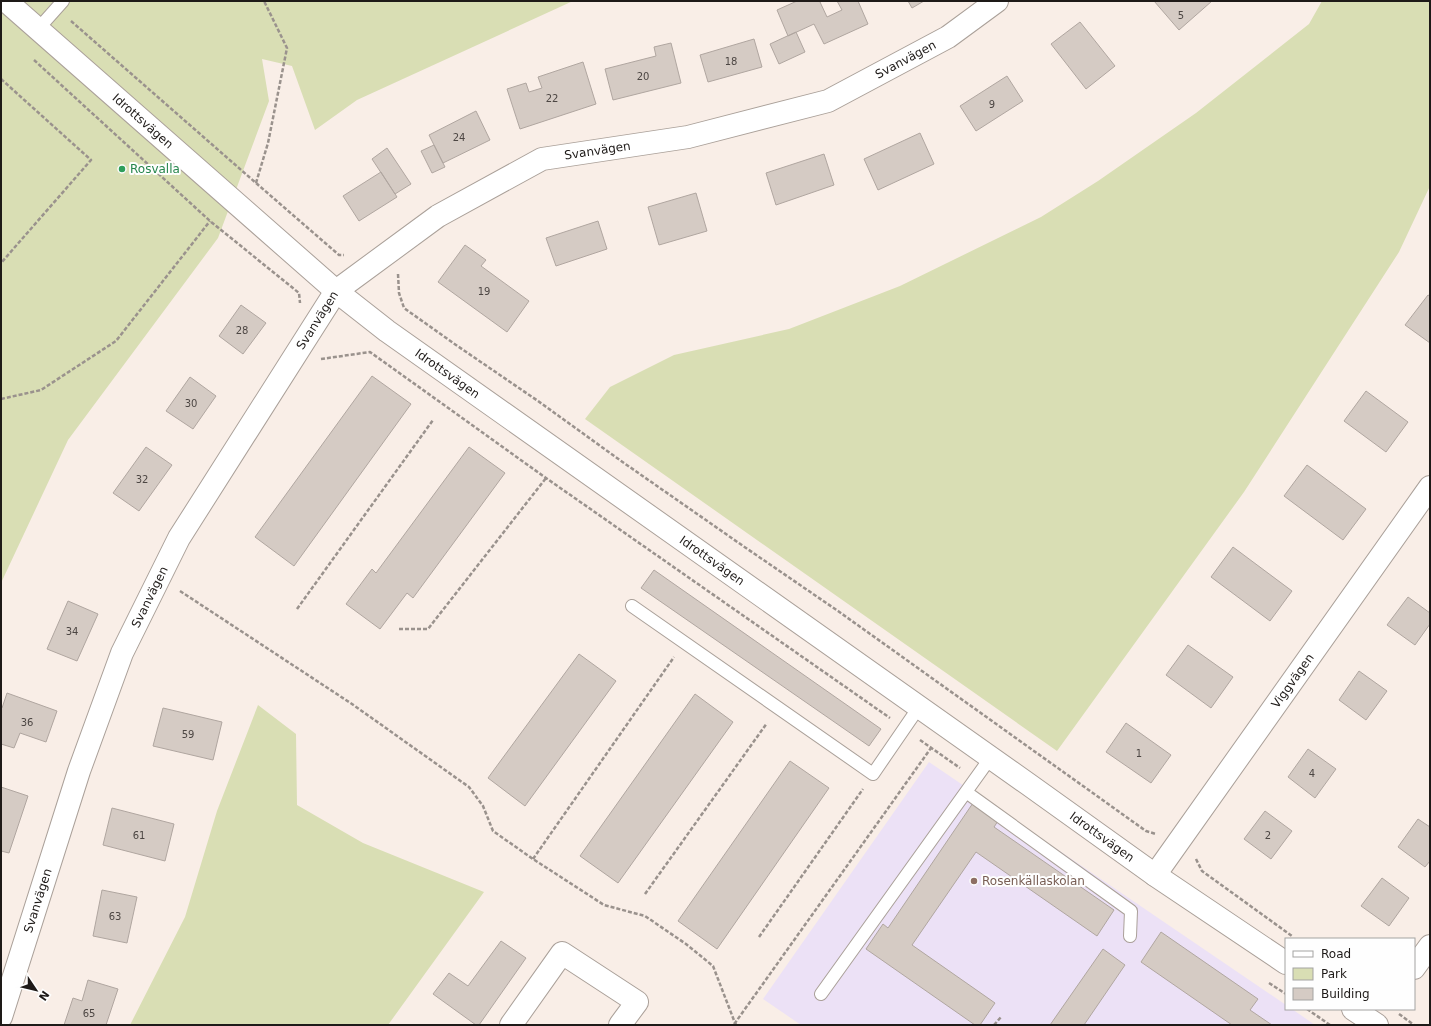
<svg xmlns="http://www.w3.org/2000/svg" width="1431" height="1026" font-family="'DejaVu Sans',sans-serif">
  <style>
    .education { fill: #ece1f6 }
    .green { fill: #d9deb4 }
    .building { fill: #d5cbc4; stroke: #b0a6a0 }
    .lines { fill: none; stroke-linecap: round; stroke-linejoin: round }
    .service-casing { stroke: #aaa099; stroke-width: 14 }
    .minor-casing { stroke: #aaa099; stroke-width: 24 }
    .path { stroke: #9a928d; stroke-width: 2.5; stroke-dasharray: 4 2; stroke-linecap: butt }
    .service { stroke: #fff; stroke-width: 12 }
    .minor { stroke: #fff; stroke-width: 22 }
    .leisure-dot { fill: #2e9e5b; stroke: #fefefe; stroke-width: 1.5 }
    .education-dot { fill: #8d6e63; stroke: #fefefe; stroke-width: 1.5 }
    .labels { text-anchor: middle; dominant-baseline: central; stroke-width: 4; stroke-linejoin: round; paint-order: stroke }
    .number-label { font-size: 10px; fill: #4c4643 }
    .street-label { font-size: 12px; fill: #1e1a18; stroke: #fefefe }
    .leisure-label { font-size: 12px; fill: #27864d; stroke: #fefefe; text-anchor: start }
    .education-label { font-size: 12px; fill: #785e54; stroke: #fefefe; text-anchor: start }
  </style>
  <rect width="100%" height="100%" fill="#f9eee7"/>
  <path class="education" d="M929,762L1286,1005V1009H1292L1315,1025H801L763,999Z"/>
  <path class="green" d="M1,1H573L357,100L315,130L292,66L262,59L269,101L218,238L68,440L1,583Z
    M1322,1H1430V186L1399,252L1244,492L1057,751L585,419L610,387L674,355L789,329L900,286L1041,217L1098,181L1196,113L1309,24Z
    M258,705L296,734L297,805L363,843L484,892L388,1025H130L185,917L217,811Z"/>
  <path class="building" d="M797,1H823L820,2L827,17L842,10L837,1H858L868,24L824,44L814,24L788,36L777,10Z
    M908,1H924L912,8Z
    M1154,1H1212L1179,30Z
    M1080,22L1115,66L1086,89L1051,44Z
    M796,32L805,52L779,64L770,44Z
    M754,39L762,67L708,82L700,55Z
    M671,43L681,83L613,100L605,69L656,56L654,47Z
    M583,62L596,104L520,129L507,89L526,83L529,92L542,88L538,77Z
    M1007,76L1023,101L976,131L960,106Z
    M476,111L490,140L443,163L429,135Z
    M920,133L934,164L878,190L864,159Z
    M434,145L445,167L432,173L421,151Z
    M387,148L411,184L395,194L372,159Z
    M824,154L834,185L776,205L766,173Z
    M381,172L397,197L359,221L343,196Z
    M696,193L707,231L659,245L648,207Z
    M598,221L607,249L556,266L546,238Z
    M465,245L486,260L481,266L529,301L507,332L438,282Z
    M1428,295L1430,296V343L1405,325Z
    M241,305L266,323L243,354L219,336Z
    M372,376L411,404L294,566L255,537Z
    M190,377L216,396L193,429L166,411Z
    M1366,391L1408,422L1386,452L1344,421Z
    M146,447L172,465L139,511L113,493Z
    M469,447L505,473L413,598L407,593L380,629L346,604L372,569L376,573Z
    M1307,465L1366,509L1343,540L1284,496Z
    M1233,547L1292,591L1270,621L1211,577Z
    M654,570L881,729L869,746L641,588Z
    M1408,597L1430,613V624L1415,645L1387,625Z
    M68,601L98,614L77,661L47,649Z
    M1188,645L1233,677L1211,708L1166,675Z
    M579,654L616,681L525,806L488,778Z
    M1359,671L1387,691L1366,720L1339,700Z
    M7,693L57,711L46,742L20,733L14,748L1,744V708H2Z
    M695,694L733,722L618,883L580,856Z
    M163,708L222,722L213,760L153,746Z
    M1126,723L1171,755L1151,783L1106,752Z
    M1308,749L1336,769L1315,798L1288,777Z
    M790,761L829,788L717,949L678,921Z
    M1,787L28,796L9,853L1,851Z
    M973,803L998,821L994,827L1114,910L1097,936L976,852L912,945L995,1003L980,1025H975L866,949L883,924L888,928Z
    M112,808L174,824L165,861L103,845Z
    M1265,811L1292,831L1271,859L1244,839Z
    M1418,819L1430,827V861L1425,867L1398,847Z
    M1382,878L1409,898L1389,926L1361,906Z
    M102,890L137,897L127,943L93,936Z
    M1161,932L1258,999L1250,1010L1272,1025H1232L1141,962Z
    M501,941L526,958L479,1025H476L433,994L449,973L468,986Z
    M1103,949L1125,965L1084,1025H1050Z
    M88,980L118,989L106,1025H64L73,998L82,1001Z"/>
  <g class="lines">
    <g class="service-casing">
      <path id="service" d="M38,29L63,1
        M632,606L873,774L919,707
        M966,792L1131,911L1130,936
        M821,994L991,757"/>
    </g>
    <g class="minor-casing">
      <g id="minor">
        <path id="s1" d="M6,1L336,291L387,331L1028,784L1155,875L1286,963"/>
        <path id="s2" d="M1155,875L1430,487"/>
        <path d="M1414,968L1430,946"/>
        <path d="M1353,1009L1377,1025"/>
        <path id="s3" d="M1,1017L79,771L122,653L179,538L336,291L438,216L542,159L688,137L828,101L948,37L997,1"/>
        <path d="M511,1025L562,953L637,1002L620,1025"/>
      </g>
    </g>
    <path class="path" d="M71,21L256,183L339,255H344
      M34,60L210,221L299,293L300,303
      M1,79L91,160L1,263
      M256,183L268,143L287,48L264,1
      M398,274L399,293L404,308L456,345L538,401L624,463L746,548L838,611L1146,831L1156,834
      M321,359L370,352L546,478L890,718
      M1,399L41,390L116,341L210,221
      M180,591L352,704L469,787L483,806L493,831L533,859L604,905L645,916L686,944L713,966L735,1023L931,748
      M297,609L433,420
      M399,629H428L546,478
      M920,740L960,768
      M533,859L674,657
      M1196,859L1202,871L1292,936
      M645,894L767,723
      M759,937L863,789
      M1269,983L1286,994
      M1307,1009L1330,1025
      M1399,1014L1414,1025
      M734,1025L735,1023L737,1025
      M994,1025L1001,1017"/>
    <use href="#service" class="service"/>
    <use href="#minor" class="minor"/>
  </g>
  <circle class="leisure-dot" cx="122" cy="169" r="4"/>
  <circle class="education-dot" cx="974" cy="881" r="4"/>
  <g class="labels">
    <g class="number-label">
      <text x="1181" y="15">5</text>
      <text x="731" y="61">18</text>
      <text x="643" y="76">20</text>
      <text x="552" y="98">22</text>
      <text x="992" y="104">9</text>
      <text x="459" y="137">24</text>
      <text x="484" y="291">19</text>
      <text x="242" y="330">28</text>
      <text x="191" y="403">30</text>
      <text x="142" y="479">32</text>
      <text x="72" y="631">34</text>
      <text x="27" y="722">36</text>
      <text x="188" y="734">59</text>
      <text x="1139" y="753">1</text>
      <text x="1312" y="773">4</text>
      <text x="139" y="835">61</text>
      <text x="1268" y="835">2</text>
      <text x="115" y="916">63</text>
      <text x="89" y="1013">65</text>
    </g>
    <g class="street-label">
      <text stroke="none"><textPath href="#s3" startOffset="1430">Svanvägen</textPath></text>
      <text stroke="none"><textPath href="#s1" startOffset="182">Idrottsvägen</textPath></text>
      <text stroke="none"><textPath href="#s3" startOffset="1106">Svanvägen</textPath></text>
      <text stroke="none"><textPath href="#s3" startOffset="770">Svanvägen</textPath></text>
      <text stroke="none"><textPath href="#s1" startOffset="578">Idrottsvägen</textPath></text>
      <text stroke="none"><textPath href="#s1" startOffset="902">Idrottsvägen</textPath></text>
      <text stroke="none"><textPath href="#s3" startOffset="446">Svanvägen</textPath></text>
      <text stroke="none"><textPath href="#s2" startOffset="238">Viggvägen</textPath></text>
      <text stroke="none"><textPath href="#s1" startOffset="1380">Idrottsvägen</textPath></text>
      <text stroke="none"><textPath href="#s3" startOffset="122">Svanvägen</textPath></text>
    </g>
    <g class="leisure-label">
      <text x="130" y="169">Rosvalla</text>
    </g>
    <g class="education-label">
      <text x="982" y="881">Rosenkällaskolan</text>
    </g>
  </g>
  <rect width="1431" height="1026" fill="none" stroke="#1e1a18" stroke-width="4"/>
  <rect x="1285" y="938" width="130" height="72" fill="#fefefe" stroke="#a4a3a2"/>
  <rect x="1293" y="951" width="20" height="6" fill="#ffffff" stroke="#a4a3a2"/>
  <text x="1321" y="958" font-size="12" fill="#1e1a18">Road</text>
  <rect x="1293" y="968" width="20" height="12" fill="#d9deb4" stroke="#a4a3a2"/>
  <text x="1321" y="978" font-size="12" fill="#1e1a18">Park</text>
  <rect x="1293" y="988" width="20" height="12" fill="#d5cbc4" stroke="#a4a3a2"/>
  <text x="1321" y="998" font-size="12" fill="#1e1a18">Building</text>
  <g transform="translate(36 990) rotate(125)" stroke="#fefefe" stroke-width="3" paint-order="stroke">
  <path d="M0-3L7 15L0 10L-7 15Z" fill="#1e1a18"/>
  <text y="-6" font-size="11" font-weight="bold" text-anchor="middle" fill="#1e1a18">N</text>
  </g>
</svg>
